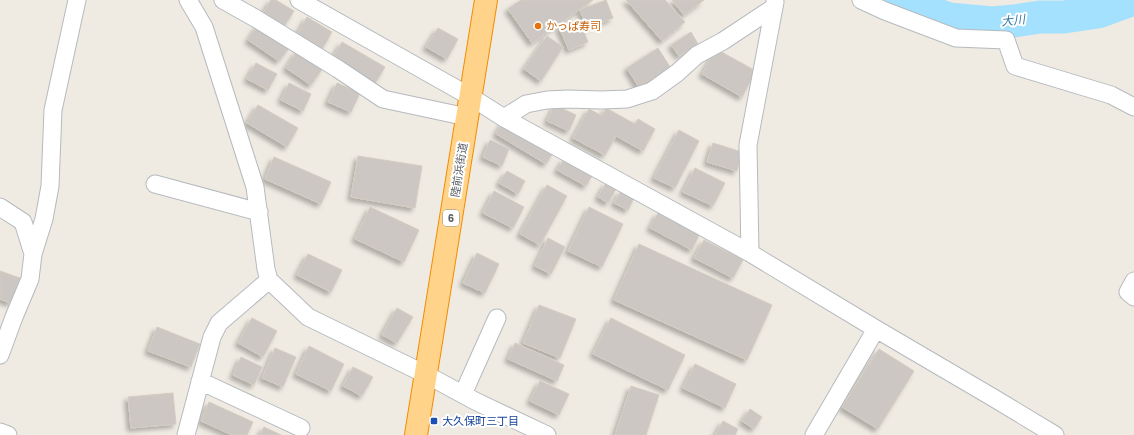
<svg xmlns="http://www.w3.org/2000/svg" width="1134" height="435" font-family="Poppins,'Noto Sans JP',sans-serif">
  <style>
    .water { fill: #a3e1ff }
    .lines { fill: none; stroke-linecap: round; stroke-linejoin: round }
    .river { stroke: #a3e1ff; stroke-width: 33 }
    .building { fill: #ccc7c2; stroke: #d4ccc1; filter: url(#shadow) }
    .street-casing { stroke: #b6babe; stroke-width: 19 }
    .highway-casing { stroke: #f28c00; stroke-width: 24 }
    .street { stroke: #fff; stroke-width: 17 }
    .highway { stroke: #ffd48a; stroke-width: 22 }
    .food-dot { fill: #e8710a; stroke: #fff; stroke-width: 1.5 }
    .transit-dot { fill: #1a4fb4; stroke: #fff; stroke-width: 1.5 }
    .labels { text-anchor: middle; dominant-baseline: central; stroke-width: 4; stroke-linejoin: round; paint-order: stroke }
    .shield { fill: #fff; stroke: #8c9093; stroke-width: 1 }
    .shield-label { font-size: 10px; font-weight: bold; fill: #5b6065 }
    .food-label { font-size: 11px; fill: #c56008; stroke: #fff; text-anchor: start }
    .street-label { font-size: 11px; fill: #5b6065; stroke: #fff }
    .transit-label { font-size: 11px; fill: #164399; stroke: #fff; text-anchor: start }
    .water-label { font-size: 12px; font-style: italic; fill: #3477a6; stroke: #fff }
  </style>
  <defs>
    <filter id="shadow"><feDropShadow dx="-3.5" dy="3.5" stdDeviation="2" flood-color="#0004"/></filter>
  </defs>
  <rect width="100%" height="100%" fill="#efebe3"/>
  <path class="water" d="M880,0H906L946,22L973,26L992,27H1010L1032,24L1054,16L1090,9L1112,0H1134V2L1124,3L1091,16L1005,30L961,28L948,26L927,21Z"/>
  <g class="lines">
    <path class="river" d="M896,0L949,19L992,23L1014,21L1040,17H1064L1098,12L1131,0"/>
  </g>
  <path class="building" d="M271,0H276L294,11L283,28L262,15Z
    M521,0H593L532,43L508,9Z
    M606,0L613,18L587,28L580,10Z
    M626,0H665L685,22L662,41Z
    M672,0H704L684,15Z
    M307,17L332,32L321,51L296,36Z
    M579,19L588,42L569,50L559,27Z
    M258,25L290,47L279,61L248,40Z
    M438,28L458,39L447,59L426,47Z
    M691,32L698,44L679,56L671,45Z
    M547,36L563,47L541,81L524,69Z
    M342,42L385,67L374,85L331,60Z
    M658,48L672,70L640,89L627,68Z
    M716,49L756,71L742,97L702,74Z
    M297,51L323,68L311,85L286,68Z
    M256,63L277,74L268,90L247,79Z
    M289,83L311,94L303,111L281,100Z
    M337,83L360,93L351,112L328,102Z
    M258,105L298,128L287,147L247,123Z
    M555,105L576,115L569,131L547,121Z
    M606,108L635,124L638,119L655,129L643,151L616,136L605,155L573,138L589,109L602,116Z
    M503,122L553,153L546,164L496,134Z
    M679,130L699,141L675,188L654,178Z
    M490,140L509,149L502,166L483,157Z
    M713,143L742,152L737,171L707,162Z
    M358,156L422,166L415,208L351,197Z
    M274,157L331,182L321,204L265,179Z
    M564,159L592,176L586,186L557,170Z
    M695,168L725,183L713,206L683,192Z
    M507,171L525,181L518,194L499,183Z
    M606,183L616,189L608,203L598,197Z
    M547,185L567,196L540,245L520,234Z
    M494,191L524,207L513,228L483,213Z
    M621,191L634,198L628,210L614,203Z
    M370,207L419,230L404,262L355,239Z
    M589,207L623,224L602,267L568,251Z
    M658,213L699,235L692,250L650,228Z
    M548,238L565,247L551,274L535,266Z
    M704,240L743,260L733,278L694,258Z
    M639,244L772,305L747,360L614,300Z
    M477,253L499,264L485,293L463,283Z
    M308,254L342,270L331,292L297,275Z
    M0,271L20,278L11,303L0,299Z
    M539,305L576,319L560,358L523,343Z
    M397,308L413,317L397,343L382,335Z
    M252,318L277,331L263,357L238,343Z
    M611,318L685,355L668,390L593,354Z
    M157,327L200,344L191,367L148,351Z
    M515,343L564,365L557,381L508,359Z
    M309,346L344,364L331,391L296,374Z
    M275,348L296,357L283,387L262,378Z
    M879,349L914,371L878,429L842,407Z
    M241,357L262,367L254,385L233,375Z
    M695,364L736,384L725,408L683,388Z
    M353,367L373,377L362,396L343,386Z
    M540,381L569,394L559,415L530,401Z
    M631,386L659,395L646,435H615Z
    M173,393L176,424L131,428L128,397Z
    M209,402L253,422L247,435H232L201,421Z
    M750,409L762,417L754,429L742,421Z
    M723,421L738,429L735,435H715Z
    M264,427L281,435H260Z"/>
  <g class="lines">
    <g class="street-casing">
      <path id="street" d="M188,0L204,27L255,187L266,269L269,280L308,317L427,375L475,401L547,435
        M223,0L255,18L338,69L383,99L467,117
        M299,0L471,97L504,118L750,253L876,329L992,397L1055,435
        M861,0L885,11L956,38L1006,40L1015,66L1111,95L1134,107
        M504,118L526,104L547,100L568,99L601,100L627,99L652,91L677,73L697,55L723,41L773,8
        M155,184L259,212
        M0,207L23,222L33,254L30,279L14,317L0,355
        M750,253L748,145L775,2
        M33,254L44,219L50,186L53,110L77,0
        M1134,281L1128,292L1134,297
        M200,381L301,428
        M463,394L497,318
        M0,432L8,435
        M186,435L212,337L219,323L269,280
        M814,435L876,329"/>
    </g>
    <g class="highway-casing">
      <path id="highway" d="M416,435L486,0"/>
    </g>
    <use href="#street" class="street"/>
    <use href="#highway" class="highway"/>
  </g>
  <circle class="food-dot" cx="538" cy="26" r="4"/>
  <rect class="transit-dot" x="430" y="417" width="8" height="8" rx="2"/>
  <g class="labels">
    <rect class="shield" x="443" y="210" width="16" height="16" rx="3"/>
    <g class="shield-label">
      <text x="451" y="218">6</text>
    </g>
    <g class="food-label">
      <text x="546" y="26">かっぱ寿司</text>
    </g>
    <g class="street-label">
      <text transform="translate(459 170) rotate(-81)">陸前浜街道</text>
    </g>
    <g class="transit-label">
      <text x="442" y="421">大久保町三丁目</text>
    </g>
    <g class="water-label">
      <text transform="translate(1013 20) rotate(-6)">大川</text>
    </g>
  </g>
</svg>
